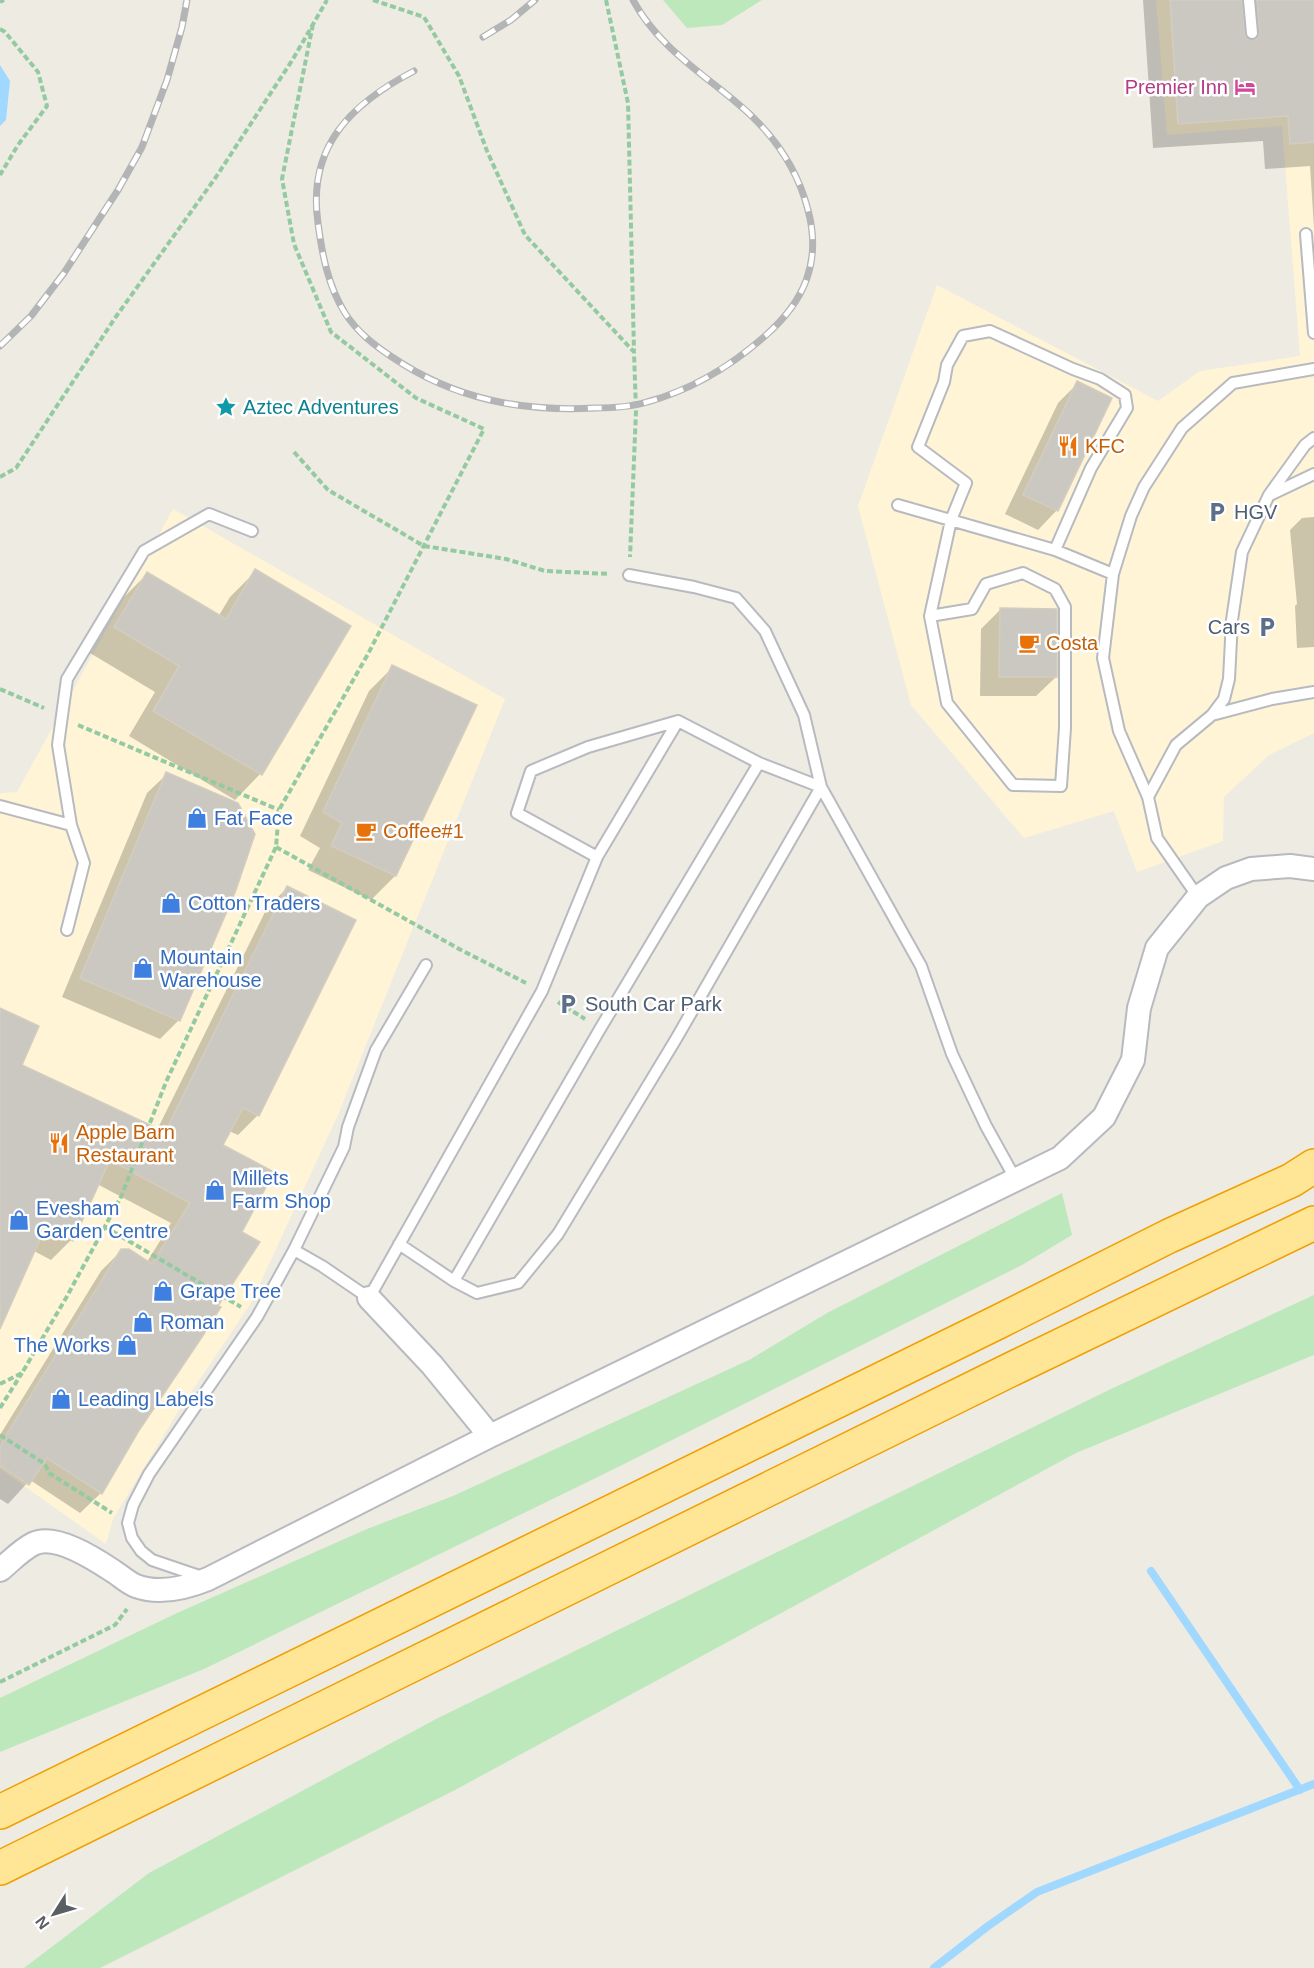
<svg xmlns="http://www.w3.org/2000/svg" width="1314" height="1968" font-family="Helvetica,sans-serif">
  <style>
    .commercial { fill: #fff4d6 }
    .green { fill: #bde8bc }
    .water { fill: #a1d8ff }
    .shadow { fill: #0003 }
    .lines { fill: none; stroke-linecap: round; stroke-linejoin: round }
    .stream { stroke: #a1d8ff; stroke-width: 8 }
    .building { fill: #cbc8c1; stroke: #d3cdbf; stroke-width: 1.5 }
    .service-casing { stroke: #b7babf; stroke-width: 14 }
    .minor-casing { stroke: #b7babf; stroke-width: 26 }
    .trunk-casing { stroke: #f09f00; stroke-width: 36 }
    .path { stroke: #94caa2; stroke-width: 4; stroke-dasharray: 6 3; stroke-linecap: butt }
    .service { stroke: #fff; stroke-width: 10 }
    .minor { stroke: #fff; stroke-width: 22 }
    .trunk { stroke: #ffe697; stroke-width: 33 }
    .rail-casing { stroke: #b3b4b5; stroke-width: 7 }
    .rail { stroke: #fff; stroke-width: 4.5; stroke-dasharray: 14; stroke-linecap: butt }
    .labels { text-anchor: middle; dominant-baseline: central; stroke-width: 5; stroke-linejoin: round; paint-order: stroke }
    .hotel-label { font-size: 20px; fill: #b23c85; stroke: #fff; text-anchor: end }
    .culture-label { font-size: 20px; fill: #0d838f; stroke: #fff; text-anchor: start }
    .food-label { font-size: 20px; fill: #c56008; stroke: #fff; text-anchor: start }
    .service-label { font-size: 20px; fill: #4e5e75; stroke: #fff; text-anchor: start }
    .shop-label { font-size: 20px; fill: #366cbe; stroke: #fff; text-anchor: start }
  </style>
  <rect width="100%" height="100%" fill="#eeebe2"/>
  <path class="commercial" d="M1156,0H1314V733L1269,755L1224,797L1223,841L1137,872L1114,811L1024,838L911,705L858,506L937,285L1158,401L1200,371L1300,356L1282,126L1167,135Z
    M173,509L505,699L337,1117L251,1303L179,1410L113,1519L106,1544L0,1469V793L17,792Z"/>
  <path class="green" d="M663,0H762L722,25L687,28Z
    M1062,1193L1072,1235L1022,1265L610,1471L204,1669L0,1752V1698L177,1613L367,1529L453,1496L749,1360L827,1313Z
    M1314,1295V1355L1076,1453L455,1790L100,1968H24L149,1873L438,1718L1113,1388Z"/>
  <path class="water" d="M0,65L10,81L6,120L0,126Z"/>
  <path class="shadow" d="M1143,0H1314V228L1310,166L1265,169L1263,141L1153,148Z
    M1078,383L1057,510L1038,530L1005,514L1058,403Z
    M1314,517V647L1297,648L1295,606L1297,604L1290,530L1302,518Z
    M256,571L349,627L260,774L235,800L129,736L155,692L90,653L122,599L147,574L218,617L230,597Z
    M1001,609L1056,677L1036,696H980L981,629Z
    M393,667L475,706L395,876L371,900L308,870L320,848L300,836L369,691Z
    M167,774L179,1020L160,1039L62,997L147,793Z
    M287,888L258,1115L238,1135L229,1131L221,1145L137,1431L101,1493L80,1513L30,1480L8,1504L0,1499V1435L101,1271L121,1251L147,1262L171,1223L97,1184L71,1240L51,1260L34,1251L0,1325V1009L20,1066L157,1130L267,908Z"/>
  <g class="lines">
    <path class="stream" d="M1151,1571L1300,1790
      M934,1968L988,1926L1037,1892L1314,1784"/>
  </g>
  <path class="building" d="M1170,0H1242L1245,34L1248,39L1252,40L1257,39L1259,33L1257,0H1314V142L1290,144L1288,116L1178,124Z
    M1077,381L1112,398L1058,511L1023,495Z
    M255,569L351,626L262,775L153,711L179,666L114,627L147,572L226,619Z
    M1000,608L1057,609V677H999Z
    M392,665L477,705L396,876L331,846L342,823L323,812Z
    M166,772L238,803L255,834L236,890L180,1021L80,978Z
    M287,886L356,920L259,1116L243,1108L223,1145L274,1172L242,1232L260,1242L218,1306L221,1307L202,1337L138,1432L102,1494L47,1458L29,1485L0,1466V1447L8,1432L121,1249H129L152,1264L190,1203L110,1160L73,1241L46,1226L0,1329V1008L39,1026L22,1065L165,1132Z"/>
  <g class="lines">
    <g class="service-casing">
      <path id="service" d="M1249,0L1252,33
        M1306,234L1314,333
        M1272,494L1314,474
        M898,505L1055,550L1113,574
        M629,575L694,587L736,598L765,631L804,715L821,787L921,966L952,1054L986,1126L1016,1180
        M930,616L972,609L986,584L1023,573L1055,589L1065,607V728L1061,786L1013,785L947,703L930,616L951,520L966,483L918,447L944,382L947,365L963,336L990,331L1073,369L1100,379L1125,395L1127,408L1091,468L1055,550
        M1212,715L1272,699L1314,692
        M1148,797L1176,745L1212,715L1224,699L1229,679L1232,620L1242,552L1269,495L1305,445L1314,438
        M0,806L71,825
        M597,857L517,813L531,771L588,747L678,721
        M1198,897L1157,838L1148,797L1119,731L1103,658L1113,574L1131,516L1144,487L1182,428L1233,383L1314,369
        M67,930L84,863L71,825L58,745L67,679L144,551L209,514L252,531
        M294,1250L322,1266L369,1298L542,991L597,857L678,721L759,763L600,1029L454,1281L399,1244
        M454,1281L477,1293L518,1283L558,1234L676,1039L821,787L759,763
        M202,1577L152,1560L141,1551L132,1538L128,1523L133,1505L149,1474L257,1317L294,1250L344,1147L348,1127L376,1050L426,965"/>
    </g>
    <g class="minor-casing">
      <path id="minor" d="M369,1298L432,1365L490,1436
        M0,1570C10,1562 21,1550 33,1544C55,1533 95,1559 113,1571C121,1576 128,1583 136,1586C160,1595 186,1588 208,1579L490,1436L1060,1158L1104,1117L1133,1060L1139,1008L1157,948L1198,897L1226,878L1251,869L1290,866L1314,869"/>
    </g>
    <g class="trunk-casing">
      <path id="trunk" d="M0,1812L998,1322L1169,1236L1292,1180L1314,1166
        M0,1868L1012,1369L1314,1223"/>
    </g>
    <path class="path" d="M373,0L424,17L459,76L487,151L525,235L634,352L636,411L630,557
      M606,0L628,103L634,351
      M0,2L4,0
      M0,29L5,32L38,72L47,106L18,145L0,175
      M294,452L328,490L424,546L506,559L545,571L610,574
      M0,477L16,468L115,318L216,177L293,59L327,0
      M0,689L44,708
      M78,725L279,810
      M276,847L461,950L526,983
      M558,1002L585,1019
      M105,1227L241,1307
      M0,1384L22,1373L66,1298L121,1197L166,1082L276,847L279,810L368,654L484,429L416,398L331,332L294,244L282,179L313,24
      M0,1408L22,1373
      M0,1435L45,1464L49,1473L112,1513
      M0,1682L115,1625L127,1609"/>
    <use href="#service" class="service"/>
    <use href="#minor" class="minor"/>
    <use href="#trunk" class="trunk"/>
    <g class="rail-casing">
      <path id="rail" d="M483,37L511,20L535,0
        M414,71C351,104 307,146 318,223C322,254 328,286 345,313C357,332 374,345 392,357C454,399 521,412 595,408C612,408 631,407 647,402C691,390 731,366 765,336C804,302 822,262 808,210C797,167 771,131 737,103C699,71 657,45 633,0
        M0,346L31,316L64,273L118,190L142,147L167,80L182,27L187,0"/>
    </g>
    <use href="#rail" class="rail"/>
  </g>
  <defs>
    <g id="hotel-bare" transform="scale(1.62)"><path d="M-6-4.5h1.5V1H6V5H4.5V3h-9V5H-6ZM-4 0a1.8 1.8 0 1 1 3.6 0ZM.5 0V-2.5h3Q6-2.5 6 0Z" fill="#d1479c" stroke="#fff" stroke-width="2.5" paint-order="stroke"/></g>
    <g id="sight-bare" transform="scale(1.62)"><path d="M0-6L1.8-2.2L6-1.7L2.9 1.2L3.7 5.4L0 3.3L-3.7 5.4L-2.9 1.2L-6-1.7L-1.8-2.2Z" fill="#0f9aa8" stroke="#fff" stroke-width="2.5" paint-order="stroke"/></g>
    <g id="restaurant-bare" transform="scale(1.62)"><path d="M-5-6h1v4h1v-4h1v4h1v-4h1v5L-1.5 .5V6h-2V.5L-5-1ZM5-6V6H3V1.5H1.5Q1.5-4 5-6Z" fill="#e8710a" stroke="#fff" stroke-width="2.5" paint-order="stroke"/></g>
    <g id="parking-bare" transform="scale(1.62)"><path d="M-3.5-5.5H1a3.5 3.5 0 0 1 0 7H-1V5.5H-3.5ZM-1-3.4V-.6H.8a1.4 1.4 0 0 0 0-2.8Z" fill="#5c6f8a" stroke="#fff" stroke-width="2.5" paint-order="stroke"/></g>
    <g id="cafe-bare" transform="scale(1.62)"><path d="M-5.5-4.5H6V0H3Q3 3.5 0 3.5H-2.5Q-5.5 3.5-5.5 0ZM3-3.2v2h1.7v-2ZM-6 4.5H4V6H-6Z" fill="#e8710a" stroke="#fff" stroke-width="2.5" paint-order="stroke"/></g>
    <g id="shop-bare" transform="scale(1.62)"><path d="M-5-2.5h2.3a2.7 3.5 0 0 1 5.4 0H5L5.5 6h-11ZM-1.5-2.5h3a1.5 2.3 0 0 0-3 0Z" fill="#3f7fe0" stroke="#fff" stroke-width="2.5" paint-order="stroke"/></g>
  </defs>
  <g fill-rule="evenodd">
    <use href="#hotel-bare" x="1245" y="87"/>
    <use href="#sight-bare" x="226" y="407"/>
    <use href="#restaurant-bare" x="1068" y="446"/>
    <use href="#parking-bare" x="1217" y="512"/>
    <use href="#parking-bare" x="1267" y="627"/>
    <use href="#cafe-bare" x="1029" y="643"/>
    <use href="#shop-bare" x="197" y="818"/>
    <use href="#cafe-bare" x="366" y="831"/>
    <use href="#shop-bare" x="171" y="903"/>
    <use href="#shop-bare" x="143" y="968"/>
    <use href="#parking-bare" x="568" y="1004"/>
    <use href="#restaurant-bare" x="59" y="1143"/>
    <use href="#shop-bare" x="215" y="1190"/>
    <use href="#shop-bare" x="19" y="1220"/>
    <use href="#shop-bare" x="163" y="1291"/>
    <use href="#shop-bare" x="143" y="1322"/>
    <use href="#shop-bare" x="127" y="1345"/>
    <use href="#shop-bare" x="61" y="1399"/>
  </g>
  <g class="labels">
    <g class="hotel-label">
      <text x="1228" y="87">Premier Inn</text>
    </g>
    <g class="culture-label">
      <text x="243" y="407">Aztec Adventures</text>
    </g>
    <g class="food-label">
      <text x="1085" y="446">KFC</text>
      <text x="1046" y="643">Costa</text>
      <text x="383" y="831">Coffee#1</text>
      <text x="76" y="1132">Apple Barn<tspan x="76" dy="23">Restaurant</tspan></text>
    </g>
    <g class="service-label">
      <text x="1234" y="512">HGV</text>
      <text x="1250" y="627" text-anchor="end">Cars</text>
      <text x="585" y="1004">South Car Park</text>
    </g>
    <g class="shop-label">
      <text x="214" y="818">Fat Face</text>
      <text x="188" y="903">Cotton Traders</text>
      <text x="160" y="957">Mountain<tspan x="160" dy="23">Warehouse</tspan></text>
      <text x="232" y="1178">Millets<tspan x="232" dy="23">Farm Shop</tspan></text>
      <text x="36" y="1208">Evesham<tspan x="36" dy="23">Garden Centre</tspan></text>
      <text x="180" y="1291">Grape Tree</text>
      <text x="160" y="1322">Roman</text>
      <text x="110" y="1345" text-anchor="end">The Works</text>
      <text x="78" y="1399">Leading Labels</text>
    </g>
  </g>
  <g transform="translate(54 1914) rotate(233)" stroke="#ffffff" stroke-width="4.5" paint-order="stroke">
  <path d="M0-4.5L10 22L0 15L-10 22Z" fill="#5a5f64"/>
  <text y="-9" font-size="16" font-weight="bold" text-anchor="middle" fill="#5a5f64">N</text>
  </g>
</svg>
